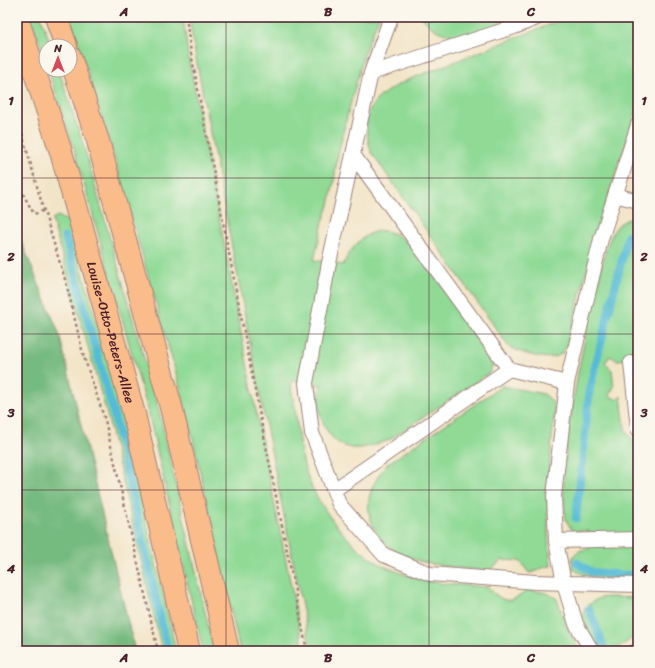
<svg xmlns="http://www.w3.org/2000/svg" width="655" height="668" font-family="Sriracha,sans-serif">
  <style>
    .green { fill: #90da96; stroke: #6d7c60 }
    .forest { fill: #74ba7f; stroke: #5f6c55 }
    .lines { fill: none; stroke-linecap: round; stroke-linejoin: round }
    .stream { stroke: #57bbd6; stroke-width: 8 }
    .lane-casing { stroke: #9e8279; stroke-width: 16 }
    .primary-casing { stroke: #9e8279; stroke-width: 24 }
    .path { stroke: #9e8279; stroke-width: 2.5; stroke-dasharray: 3 3; stroke-linecap: butt }
    .lane { stroke: #fff; stroke-width: 14 }
    .primary { stroke: #fabc8b; stroke-width: 22 }
    .grid { fill: none; stroke: #4a1f2b; stroke-width: 1; stroke-opacity: 0.55 }
    .labels { text-anchor: middle; dominant-baseline: central; stroke-width: 4; stroke-linejoin: round; paint-order: stroke }
    .street-label { font-size: 13px; fill: #4a1f2b; stroke: #fbf7ec }
    .neatline { fill: none; stroke: #4a1f2b; stroke-width: 1.5 }
    .grid-label { font-size: 13px; text-anchor: middle; font-weight: bold; fill: #4a1f2b }
  </style>
  <rect width="100%" height="100%" fill="#fbf7ec"/>
  <filter id="ink" filterUnits="userSpaceOnUse"><feTurbulence type="fractalNoise" baseFrequency=".025" numOctaves="2"/><feDisplacementMap in="SourceGraphic" scale="8" xChannelSelector="R" yChannelSelector="G"/><feConvolveMatrix kernelMatrix="1 2 1 2 8 2 1 2 1" color-interpolation-filters="sRGB"/></filter>
  <filter id="wash" filterUnits="userSpaceOnUse"><feTurbulence type="fractalNoise" baseFrequency=".012" numOctaves="4" result="noise"/><feDisplacementMap in="SourceGraphic" scale="16" xChannelSelector="R" yChannelSelector="G"/><feGaussianBlur stdDeviation="0.9" result="paint"/><feColorMatrix in="noise" values="0 0 0 0 0 0 0 0 0 0 0 0 0 0 0 0 0 1.4 0 .05"/><feComposite in="paint" operator="in"/></filter>
  <g filter="url(#wash)">
    <rect width="100%" height="100%" fill="#f2e4c7"/>
    <path class="green" d="M31,17H41L51,46H46V63Z
      M70,17H183L188,55L256,411L304,651H240L186,408L110,143Z
      M189,17H379L365,51L345,124L337,159L334,182L329,205L323,222L314,260L343,265C350,248 369,225 390,232C401,236 410,245 418,253L491,355L493,364L489,373L389,440C378,444 365,449 352,448C332,446 319,422 319,404C318,398 320,391 321,385L292,380C290,390 293,397 295,407C296,416 297,425 298,434C300,449 303,464 308,478C319,506 344,539 369,557C383,567 400,573 416,578C439,585 464,585 488,587C504,604 510,604 528,590L547,593L557,599L566,626L580,651H311L263,410L195,53Z
      M422,17H515C485,29 447,51 422,17Z
      M569,17H638V106L609,194L587,268L568,343C566,347 564,351 561,354C549,363 522,353 509,347L371,152C359,109 372,97 410,79Z
      M48,70H59L84,147L159,411L214,651H203L148,411L74,148Z
      M58,216L69,222L122,416L176,651H162L108,418L52,219Z
      M633,218L638,219V358L617,360L610,356L605,363L612,370L614,387L609,395L617,400L621,396L625,429L638,448V578C616,579 591,581 573,569C569,554 578,550 590,548L589,531H573C568,525 565,519 565,512C561,481 566,451 570,421C577,375 586,329 598,284C602,267 605,246 614,231C618,223 625,220 633,218Z
      M502,386L544,394L552,401L555,410C549,464 544,511 551,566C543,566 537,572 529,573L520,561L502,560L489,571C449,567 382,566 370,517C365,496 374,481 387,464Z
      M607,597L638,598V634L614,651H599C594,642 583,623 583,614C583,609 587,606 590,604C596,599 599,598 607,597Z"/>
    <path class="forest" d="M17,231L59,333L135,651H17Z"/>
    <g class="lines">
      <path class="stream" d="M65,237L114,415L168,651
        M576,518L590,387L628,235
        M577,563L592,572L624,575L638,574
        M589,609L603,645"/>
    </g>
  </g>
  <g filter="url(#ink)">
    <g class="lines">
      <g class="lane-casing">
        <path id="lane" d="M391,17L371,73L329,263L306,383L312,433L339,504L384,555L430,574L535,582L638,585
          M371,73L514,27L539,17
          M354,156L509,369L567,383
          M615,195L638,201
          M631,363L638,429
          M334,490L509,369
          M556,541L638,539
          M592,651L576,624L564,583L556,541L554,496L567,383L601,239L638,125"/>
      </g>
      <g class="primary-casing">
        <g id="primary">
          <path d="M56,17L66,46"/>
          <path id="s1" d="M17,18L61,152L134,414L189,651"/>
          <path d="M70,57L98,141L171,407L228,651"/>
        </g>
      </g>
      <path class="path" d="M186,17L191,53L259,411L307,651
        M17,116L44,211L67,286L83,354L105,420L158,651
        M17,183L34,214L43,211
        M625,651L638,641"/>
      <use href="#lane" class="lane"/>
      <use href="#primary" class="primary"/>
    </g>
  </g>
  <path class="grid" d="M226,17V651M429,17V651M17,178H638M17,334H638M17,490H638"/>
  <g class="labels">
    <g class="street-label">
      <text stroke="none"><textPath href="#s1" startOffset="328">Louise-Otto-Peters-Allee</textPath></text>
    </g>
  </g>
  <rect width="655" height="668" fill="none" stroke="#fbf7ec" stroke-width="44"/>
  <g transform="translate(58 58)"><circle r="19" fill="#fbf7ec" stroke="#b4a19f"/>
  <path d="M0-3L7 15L0 10L-7 15Z" fill="#d1495b"/>
  <text y="-6" font-size="11" font-weight="bold" text-anchor="middle" fill="#4a1f2b">N</text>
  </g>
  <rect x="22" y="22" width="611" height="624" class="neatline"/>
  <g class="grid-label">
    <text x="124" y="16">A</text>
    <text x="328" y="16">B</text>
    <text x="531" y="16">C</text>
    <text x="11" y="105">1</text>
    <text x="644" y="105">1</text>
    <text x="11" y="261">2</text>
    <text x="644" y="261">2</text>
    <text x="11" y="417">3</text>
    <text x="644" y="417">3</text>
    <text x="11" y="573">4</text>
    <text x="644" y="573">4</text>
    <text x="124" y="662">A</text>
    <text x="328" y="662">B</text>
    <text x="531" y="662">C</text>
  </g>
</svg>
